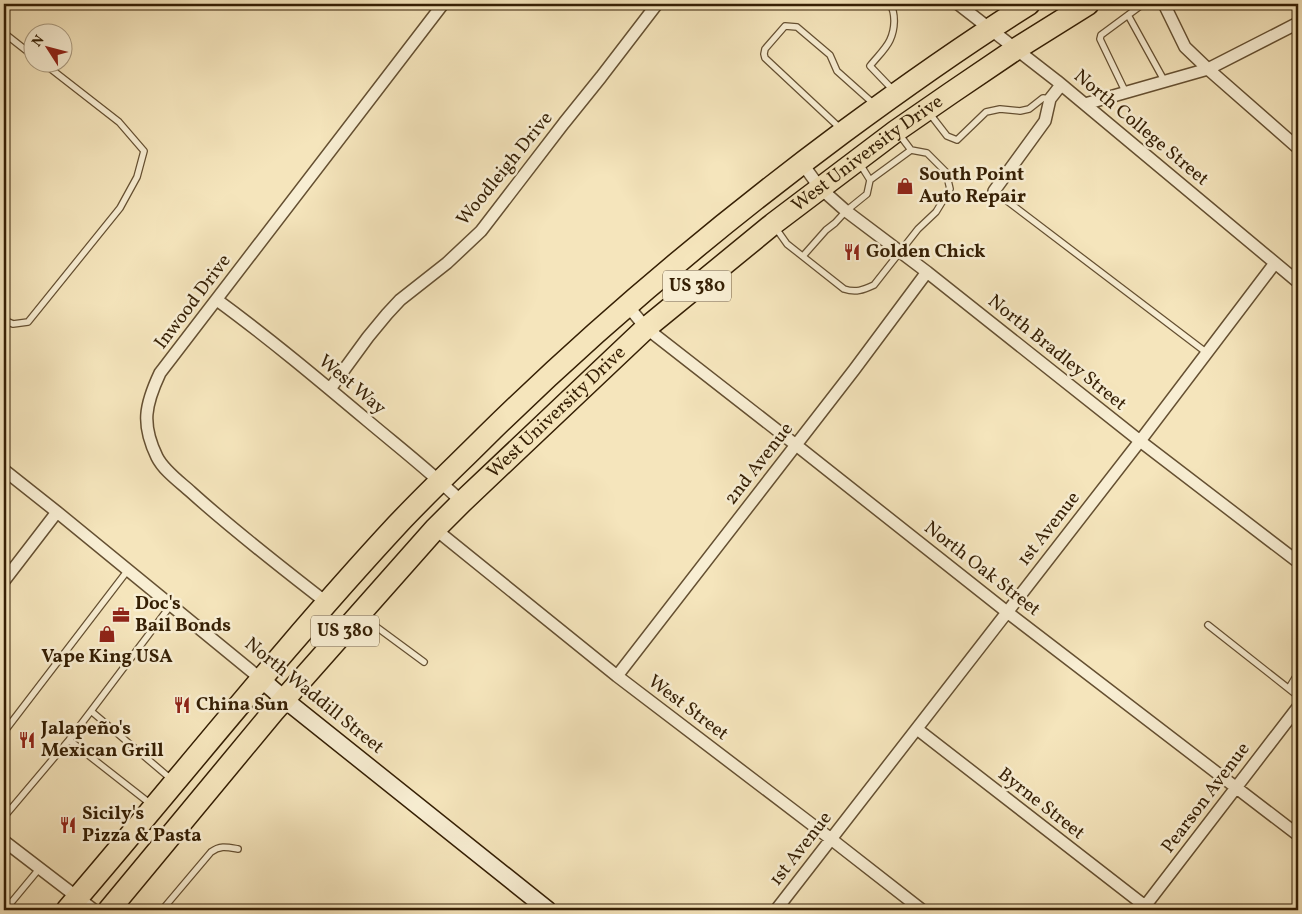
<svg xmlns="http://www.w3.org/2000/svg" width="1302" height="914" font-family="Vollkorn,serif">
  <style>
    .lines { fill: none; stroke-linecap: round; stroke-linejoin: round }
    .lane-casing { stroke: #655032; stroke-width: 8 }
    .street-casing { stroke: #655032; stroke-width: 14 }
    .secondary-casing { stroke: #351f04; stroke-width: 19 }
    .highway-casing { stroke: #351f04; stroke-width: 24 }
    .lane { stroke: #f8eed3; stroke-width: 5.5 }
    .street { stroke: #f8eed3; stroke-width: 11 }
    .secondary { stroke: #f8eed3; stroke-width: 16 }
    .highway { stroke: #f5e5bc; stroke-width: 21 }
    .labels { text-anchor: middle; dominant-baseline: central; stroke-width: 5; stroke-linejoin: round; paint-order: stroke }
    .shield { fill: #f8eed3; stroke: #705d42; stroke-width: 1 }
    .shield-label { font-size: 18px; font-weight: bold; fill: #351f04 }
    .street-label { font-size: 19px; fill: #351f04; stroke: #f8eed3 }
    .poi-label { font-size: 19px; font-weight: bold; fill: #351f04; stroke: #f8eed3; text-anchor: start }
  </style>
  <rect width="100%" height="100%" fill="#f5e5bc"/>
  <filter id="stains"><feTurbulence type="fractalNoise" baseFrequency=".004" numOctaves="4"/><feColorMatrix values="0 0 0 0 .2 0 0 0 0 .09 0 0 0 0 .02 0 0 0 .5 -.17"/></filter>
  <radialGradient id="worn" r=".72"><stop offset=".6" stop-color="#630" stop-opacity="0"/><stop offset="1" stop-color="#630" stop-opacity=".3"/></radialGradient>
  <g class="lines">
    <g class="lane-casing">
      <path id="lane" d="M890,4C896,14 895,29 890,40C886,49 876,58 870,66L893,90
        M1128,15L1165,82
        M4,33L32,55
        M1126,93L1100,39L1101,35L1143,4
        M930,114L947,136L957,140L986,112L1000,109L1020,111L1029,109L1043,98L1050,99
        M841,129L765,58L764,54L765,49L785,26L797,27L830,55L837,71L874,104
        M870,180L911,150
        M994,191L1207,353
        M775,227L787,244L844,289C856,293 863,290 874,285L918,229L936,212L950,189L946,172L927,153L911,150L899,134
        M803,256L826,230L835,223L846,211L867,194L870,180L860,164
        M4,320L13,324L28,322L120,208L137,177L144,151L119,122L42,62
        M171,605L91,711L171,779
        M363,617L424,662
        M1208,625L1298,696
        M1289,688L1298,673
        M4,732L128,570
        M69,740L152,805
        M4,817L69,740L91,711
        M5,910L39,869
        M162,910L211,852C220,845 227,847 238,849"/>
    </g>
    <g class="street-casing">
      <path id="street" d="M958,4L1057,81L1298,282
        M1164,4L1185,47L1208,69L1298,148
        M1085,104L1208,69L1298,23
        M802,163L820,188L846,211L927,272L1140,441L1298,562
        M994,191L1045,121L1050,99L1061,85
        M217,300C269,338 319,380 369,422C400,448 432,473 462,502
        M627,305L646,328L796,445L1007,612L1298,835
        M330,389L368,337L387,314L400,300L447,263L481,231L564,123L601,77L657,4
        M4,470L57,512L261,679
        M435,529L617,676L831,839L922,910
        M4,581L57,512
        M327,603C281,567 234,531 191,492C180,482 164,471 157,457C141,424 145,405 160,373L443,4
        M617,676L854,370L927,272
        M917,729L1145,906
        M4,841L94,910
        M776,910L1140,441L1275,263
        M1142,910L1298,707"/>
    </g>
    <g class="secondary-casing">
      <path id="secondary" d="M261,679L284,699L548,910"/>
    </g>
    <g class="highway-casing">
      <g id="highway">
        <path d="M67,910C177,782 282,649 397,525C426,494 457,465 487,435C598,326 717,226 842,133C903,88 965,44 1029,4"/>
        <path id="s1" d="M109,910L273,712L435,529L462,502L646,328L773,224L896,131L951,93L1016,49L1088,4"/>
      </g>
    </g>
    <use href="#lane" class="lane"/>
    <use href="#street" class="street"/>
    <use href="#secondary" class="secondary"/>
    <use href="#highway" class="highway"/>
  </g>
  <defs>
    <g id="shop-bare" transform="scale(1.35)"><path d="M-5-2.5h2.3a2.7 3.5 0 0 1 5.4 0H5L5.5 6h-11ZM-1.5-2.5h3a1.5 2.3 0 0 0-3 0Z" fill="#8f2418" stroke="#f8eed3" stroke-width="2.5" paint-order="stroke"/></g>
    <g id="restaurant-bare" transform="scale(1.35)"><path d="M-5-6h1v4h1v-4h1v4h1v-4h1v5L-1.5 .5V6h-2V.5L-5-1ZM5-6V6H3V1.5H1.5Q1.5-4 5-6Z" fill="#8f2418" stroke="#f8eed3" stroke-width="2.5" paint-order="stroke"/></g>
    <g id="office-bare" transform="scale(1.35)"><path d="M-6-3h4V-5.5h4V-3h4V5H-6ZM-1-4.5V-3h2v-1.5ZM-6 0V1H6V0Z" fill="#8f2418" stroke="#f8eed3" stroke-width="2.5" paint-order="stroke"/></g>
  </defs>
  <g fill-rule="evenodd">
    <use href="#shop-bare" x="905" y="186"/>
    <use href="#restaurant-bare" x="852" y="252"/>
    <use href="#office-bare" x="121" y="615"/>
    <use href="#shop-bare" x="107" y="634"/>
    <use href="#restaurant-bare" x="182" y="705"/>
    <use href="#restaurant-bare" x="27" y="740"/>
    <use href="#restaurant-bare" x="68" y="825"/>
  </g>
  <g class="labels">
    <g class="shield">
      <rect x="663" y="270.5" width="68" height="31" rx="4"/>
      <rect x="311" y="615.5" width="68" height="31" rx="4"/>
    </g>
    <g class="shield-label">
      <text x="697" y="286">US 380</text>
      <text x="345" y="631">US 380</text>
    </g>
    <g class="street-label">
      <text transform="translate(1141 128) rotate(40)">North College Street</text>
      <text stroke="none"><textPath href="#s1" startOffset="1075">West University Drive</textPath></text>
      <text transform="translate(505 169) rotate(-51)">Woodleigh Drive</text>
      <text transform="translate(193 302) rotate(-53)">Inwood Drive</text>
      <text transform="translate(1057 353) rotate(39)">North Bradley Street</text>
      <text transform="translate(352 385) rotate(40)">West Way</text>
      <text stroke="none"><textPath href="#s1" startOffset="670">West University Drive</textPath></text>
      <text transform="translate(759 464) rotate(-52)">2nd Avenue</text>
      <text transform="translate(1049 529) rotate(-52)">1st Avenue</text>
      <text transform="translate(982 569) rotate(38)">North Oak Street</text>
      <text transform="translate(314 696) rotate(39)">North Waddill Street</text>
      <text transform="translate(688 708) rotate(37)">West Street</text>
      <text transform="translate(1206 798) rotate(-53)">Pearson Avenue</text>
      <text transform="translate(1041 804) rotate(38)">Byrne Street</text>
      <text transform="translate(801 849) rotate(-52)">1st Avenue</text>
    </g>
    <g class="poi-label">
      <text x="919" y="175">South Point<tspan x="919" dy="22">Auto Repair</tspan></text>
      <text x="866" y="252">Golden Chick</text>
      <text x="135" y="604">Doc's<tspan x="135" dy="22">Bail Bonds</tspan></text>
      <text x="107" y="657" text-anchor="middle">Vape King USA</text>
      <text x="196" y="705">China Sun</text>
      <text x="41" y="729">Jalapeño's<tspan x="41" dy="22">Mexican Grill</tspan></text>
      <text x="82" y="814">Sicily's<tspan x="82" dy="22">Pizza &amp; Pasta</tspan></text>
    </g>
  </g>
  <rect width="1302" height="914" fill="none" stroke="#f5e5bc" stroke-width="20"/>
  <rect x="5" y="5" width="1292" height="904" fill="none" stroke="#351f04" stroke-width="2.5"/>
  <rect x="10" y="10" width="1282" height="894" fill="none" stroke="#351f04"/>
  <g transform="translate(48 48) rotate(306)"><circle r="24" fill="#f8eed3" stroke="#aa9b80"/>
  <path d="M0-4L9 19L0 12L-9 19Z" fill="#8f2418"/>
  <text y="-8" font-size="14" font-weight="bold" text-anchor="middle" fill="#351f04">N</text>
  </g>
  <rect width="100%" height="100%" filter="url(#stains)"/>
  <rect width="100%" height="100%" fill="url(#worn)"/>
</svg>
